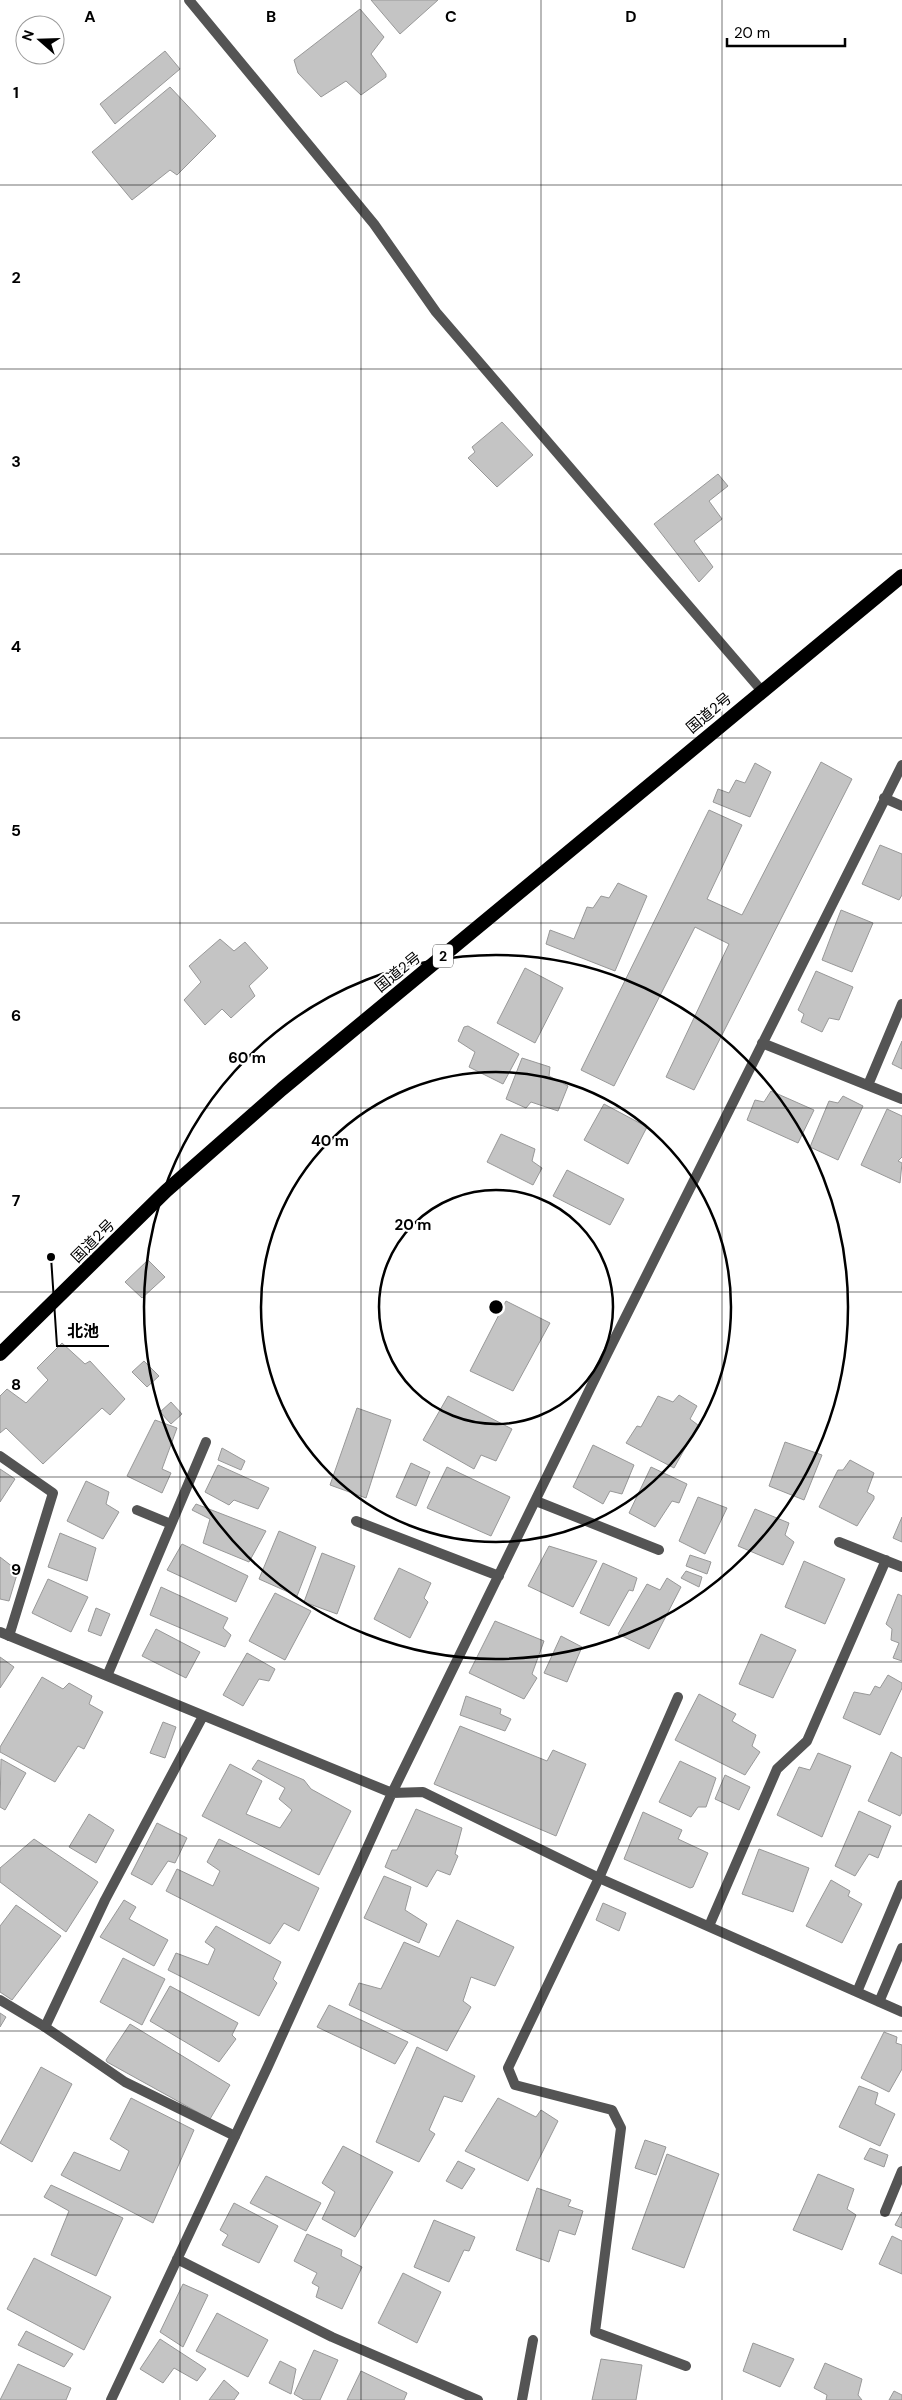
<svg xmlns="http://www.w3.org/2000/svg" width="902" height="2400" font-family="'DM Sans','Noto Sans JP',sans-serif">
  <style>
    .building { fill: #c4c4c4; stroke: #989898 }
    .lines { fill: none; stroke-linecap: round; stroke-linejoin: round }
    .service { stroke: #545454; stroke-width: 10 }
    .minor { stroke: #545454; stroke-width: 10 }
    .trunk { stroke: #000; stroke-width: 14 }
    .grid { fill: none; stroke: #000; stroke-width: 1; stroke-opacity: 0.55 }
    .ring { fill: none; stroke: #000; stroke-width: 2.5 }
    .labels { text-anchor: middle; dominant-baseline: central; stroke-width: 4; stroke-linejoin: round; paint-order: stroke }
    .shield { fill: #fff; stroke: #4c4c4c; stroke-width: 1 }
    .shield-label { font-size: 14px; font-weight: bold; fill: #000 }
    .street-label { font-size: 15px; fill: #000; stroke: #fff }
    .grid-label { font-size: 16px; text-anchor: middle; font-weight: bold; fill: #000; stroke: #fff; stroke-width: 4; stroke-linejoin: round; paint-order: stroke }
    .centre { fill: #000; stroke: #fff; stroke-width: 2.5 }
    .ring-label { font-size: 15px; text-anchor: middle; font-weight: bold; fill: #000; stroke: #fff; stroke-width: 4; stroke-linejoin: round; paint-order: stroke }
    .leader { fill: none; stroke: #000; stroke-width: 2 }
    .callout-dot { fill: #000; stroke: #fff; stroke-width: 2 }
    .callout-label { font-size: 16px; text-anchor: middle; font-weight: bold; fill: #000; stroke: #fff; stroke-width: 4; stroke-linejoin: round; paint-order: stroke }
  </style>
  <rect width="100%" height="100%" fill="#fff"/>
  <path class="building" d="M371,0H438L400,34Z
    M360,9L384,37L371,54L386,74V77L361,95L346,81L321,97L298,73L294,60Z
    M165,51L180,69L115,124L100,104Z
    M170,87L216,136L177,175L170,170L132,200L92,152Z
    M502,422L533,455L497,487L468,458L475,452L472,447Z
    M718,474L728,486L709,501L722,519L694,541L713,567L699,582L654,524Z
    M821,762L852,779L694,1090L666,1077L729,944L695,927L614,1086L581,1070L709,810L742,825L707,899L742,915Z
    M755,763L771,772L750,817L713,802L718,789L729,793L736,780L745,783Z
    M880,845L902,854V895L899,900L862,884Z
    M618,883L647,896L615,971L546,944L550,930L574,939L587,907L593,908L601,896L609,898Z
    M841,910L873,923L852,972L822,960Z
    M220,939L234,951L245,942L268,968L249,986L255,996L231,1018L222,1009L205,1025L184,1000L201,982L189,966Z
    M525,968L563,988L535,1043L497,1023Z
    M816,971L853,987L839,1020L829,1018L822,1032L801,1022L804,1014L798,1010Z
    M468,1026L519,1054L503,1084L469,1067L475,1052L458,1041L464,1027Z
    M902,1041V1069L892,1064Z
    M522,1058L550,1067L549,1076L568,1086L558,1111L531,1102L526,1108L506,1099Z
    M771,1091L814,1110L798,1143L747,1120L755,1100L764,1102Z
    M843,1096L863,1106L838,1160L810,1147L829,1101L838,1103Z
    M604,1104L647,1127L628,1164L584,1140Z
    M887,1109L902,1116V1157L898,1161L902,1163L900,1183L861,1165Z
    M501,1134L535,1149L532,1161L542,1168L533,1185L487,1162Z
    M567,1170L624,1199L610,1225L553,1196Z
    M148,1260L165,1277L142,1298L125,1282Z
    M506,1301L550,1323L513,1391L470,1371Z
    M62,1343L85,1364L90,1361L125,1399L110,1415L102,1408L43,1464L6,1428L0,1433V1396L7,1389L26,1403L48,1380L37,1368Z
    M144,1361L159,1376L147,1387L132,1372Z
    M679,1395L697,1406L690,1419L698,1425L674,1468L626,1443L637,1426L641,1427L658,1396L673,1402Z
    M448,1396L512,1429L496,1461L481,1455L474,1469L423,1440Z
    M171,1402L182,1414L171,1424L160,1412Z
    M357,1408L391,1420L366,1498L330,1485Z
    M155,1420L177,1428L162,1469L171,1473L162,1493L127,1476Z
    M785,1442L822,1455L804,1500L769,1486Z
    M593,1445L634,1465L622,1494L610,1491L603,1504L573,1487Z
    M222,1448L245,1461L241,1470L218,1460Z
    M850,1460L874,1473L867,1492L874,1496V1499L857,1526L819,1507L838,1470H843Z
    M411,1463L430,1472L416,1506L396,1497Z
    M218,1465L269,1488L258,1509L234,1500L229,1505L205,1492Z
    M447,1467L510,1497L491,1536L427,1508Z
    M651,1467L687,1484L679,1503L672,1501L655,1527L629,1513Z
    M0,1469L15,1479L0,1502Z
    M86,1481L109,1492L106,1504L119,1512L103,1539L67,1521Z
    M698,1497L727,1508L705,1554L679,1541Z
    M196,1504L266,1531L249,1562L203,1543L210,1519L192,1510Z
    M755,1509L789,1523L785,1535L794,1542L783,1565L738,1546Z
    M902,1517V1542L893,1538Z
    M279,1531L316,1547L297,1596L259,1579Z
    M60,1533L96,1548L87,1581L48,1567Z
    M182,1544L248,1576L236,1602L167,1570Z
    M549,1546L597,1561L573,1607L528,1586Z
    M322,1553L355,1566L337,1614L304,1602Z
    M690,1555L711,1562L707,1574L686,1566Z
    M0,1557L18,1571L9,1601L0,1599Z
    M804,1561L845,1579L825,1624L785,1607Z
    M603,1563L637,1578L633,1591L629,1590L609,1626L580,1613Z
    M399,1568L431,1583L424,1598L428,1602L410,1638L374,1619Z
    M686,1571L702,1577L699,1587L681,1578Z
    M667,1578L681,1587L649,1649L618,1634L647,1584L660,1590Z
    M48,1579L88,1597L71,1632L32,1613Z
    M161,1587L228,1618L223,1628L231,1635L225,1647L150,1615Z
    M275,1593L311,1611L285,1660L249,1641Z
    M898,1594L902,1596V1661L893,1658L899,1643L891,1640L892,1629L886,1624Z
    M96,1608L110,1614L101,1636L88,1631Z
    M495,1621L544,1641L532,1674L537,1678L524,1699L469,1673Z
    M156,1629L200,1652L186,1678L142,1656Z
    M761,1634L796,1650L773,1698L739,1684Z
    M561,1636L582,1647L567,1682L544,1673Z
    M247,1653L275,1669L269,1681L259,1679L243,1706L223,1695Z
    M0,1657L14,1667L0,1688Z
    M888,1675L902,1683V1688L880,1735L843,1718L854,1692L870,1695L875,1686L880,1688Z
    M42,1677L63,1689L69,1683L92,1696L89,1704L103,1712L84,1749L78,1746L55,1782L0,1752V1747Z
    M699,1694L736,1714L732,1721L756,1735L752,1746L760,1752L745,1775L675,1740Z
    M466,1696L501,1709L500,1714L511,1719L505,1731L460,1715Z
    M163,1722L176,1727L165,1758L150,1753Z
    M460,1726L547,1761L553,1750L586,1764L556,1836L434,1784Z
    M891,1752L902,1758V1812L900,1816L868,1801Z
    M818,1753L851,1766L822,1837L777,1815L799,1767L810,1770Z
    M1,1759L26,1773L5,1810L0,1807Z
    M258,1760L304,1780L311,1789L351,1811L319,1875L202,1816L230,1764L262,1781L246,1814L280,1828L292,1810L279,1799L285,1788L252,1769Z
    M680,1761L716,1778L706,1807H698L691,1817L659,1802Z
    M725,1775L750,1787L739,1810L715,1799Z
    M416,1809L462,1828L455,1854L458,1856L450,1875L437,1870L427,1887L385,1867L392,1850H397Z
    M859,1811L891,1826L878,1858L869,1854L855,1876L835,1866Z
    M643,1812L682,1830L678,1839L708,1853L693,1887L690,1888L624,1859Z
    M89,1814L114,1830L96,1863L69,1847Z
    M157,1823L187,1838L175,1863L168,1861L152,1885L131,1874Z
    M34,1839L98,1882L66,1932L0,1882V1868Z
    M219,1839L319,1888L299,1931L284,1923L270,1944L166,1891L177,1869L213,1886L220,1871L207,1862Z
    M759,1849L809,1868L793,1912L742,1894Z
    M384,1876L411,1887L405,1910L427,1924L419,1943L364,1918Z
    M831,1880L850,1891L848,1896L862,1904L842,1943L806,1926Z
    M124,1900L136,1907L129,1919L168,1940L154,1966L100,1937Z
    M603,1903L626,1913L619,1931L596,1920Z
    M16,1905L61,1936L12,2000L0,1992V1926Z
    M457,1920L514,1947L495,1986L471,1977L463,2001L471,2007L447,2051L349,2005L359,1983L381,1989L404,1942L439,1957Z
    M216,1926L281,1962L273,1979L277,1983L259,2016L168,1970L176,1953L208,1965L215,1949L205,1942Z
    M123,1958L165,1979L142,2025L100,2002Z
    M170,1986L238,2023L232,2035L236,2039L219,2062L150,2021Z
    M329,2005L408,2042L395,2064L317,2027Z
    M0,2013L6,2017L0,2027Z
    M130,2024L230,2085L210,2119L107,2062L106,2060Z
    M884,2032L897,2037L896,2043L902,2045V2069L889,2092L861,2078Z
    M417,2047L475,2076L462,2102L444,2096L429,2130L435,2134L419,2162L376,2142Z
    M41,2067L72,2084L32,2162L0,2143Z
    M859,2086L878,2093L875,2104L895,2114L880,2146L839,2127Z
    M131,2098L194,2130L153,2223L61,2175L74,2152L120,2171L129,2151L110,2139Z
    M498,2098L536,2117L541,2110L558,2121L528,2181L465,2151Z
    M645,2140L666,2147L656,2175L635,2168Z
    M343,2146L393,2172L355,2237L322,2219L335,2192L322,2183Z
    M870,2148L888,2155L884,2167L864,2159Z
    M667,2154L719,2174L684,2268L632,2249Z
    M458,2161L475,2169L462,2189L446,2181Z
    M818,2174L854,2189L847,2209L856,2215L842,2250L793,2230Z
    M266,2176L321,2203L306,2231L250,2203Z
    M51,2185L123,2218L96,2276L51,2255L69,2211L44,2197Z
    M537,2188L571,2200L568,2206L583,2211L575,2235L559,2230L549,2262L516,2250Z
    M234,2203L278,2226L259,2263L222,2245L228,2235L220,2230Z
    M902,2212V2228L895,2225Z
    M434,2220L475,2237L469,2251L464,2250L449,2282L414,2267Z
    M307,2234L342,2250L341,2256L362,2267L342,2309L316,2297L319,2287L312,2283L317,2273L294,2261Z
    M892,2236L902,2241V2274L879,2264Z
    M34,2258L111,2297L84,2350L7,2309Z
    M403,2273L441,2292L417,2343L378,2323Z
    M183,2284L208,2295L183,2347L160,2332Z
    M217,2313L268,2340L248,2377L196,2351Z
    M26,2331L73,2354L64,2367L18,2345Z
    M160,2339L206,2369L197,2381L174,2368L163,2383L140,2369Z
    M753,2343L794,2359L780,2387L743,2371Z
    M314,2350L338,2360L320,2400H304L294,2394Z
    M601,2359L642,2365L636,2400H592Z
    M280,2361L296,2369L291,2394L269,2383Z
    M825,2363L862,2379L858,2395L862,2400H826L827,2395L814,2388Z
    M18,2364L71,2388L66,2400H0Z
    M361,2371L407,2393L404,2400H347Z
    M224,2380L239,2393L234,2400H209Z
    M894,2391L902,2395V2400H889Z"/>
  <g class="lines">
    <path class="service" d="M0,1456L53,1493L9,1636
      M0,2000L45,2027L125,2082L235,2136"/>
    <path class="minor" d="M189,0L374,224L436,312L762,691
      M884,798L902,806
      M762,1043L902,1099
      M868,1085L902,1004
      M536,1501L659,1550
      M137,1510L171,1524
      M356,1521L499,1576
      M839,1542L902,1567
      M0,1632L392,1793L423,1792L599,1878L902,2012
      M107,1676L206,1442
      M678,1697L599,1878L508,2068L515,2085L612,2110L621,2128L595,2332L686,2366
      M709,1926L777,1769L807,1741L886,1560
      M857,1992L902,1885
      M879,2002L902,1948
      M45,2027L105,1900L203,1716
      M885,2212L902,2171
      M177,2259L332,2337L478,2400
      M111,2400L268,2066L392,1793L605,1358L902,765
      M522,2400L533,2340"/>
    <path class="trunk" d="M0,1354L166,1191L282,1089L902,576"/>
  </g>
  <path class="grid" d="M180,0V2400M361,0V2400M541,0V2400M722,0V2400M0,185H902M0,369H902M0,554H902M0,738H902M0,923H902M0,1108H902M0,1292H902M0,1477H902M0,1662H902M0,1846H902M0,2031H902M0,2215H902"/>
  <g class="ring">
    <circle cx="496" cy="1307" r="117"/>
    <circle cx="496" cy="1307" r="235"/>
    <circle cx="496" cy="1307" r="352"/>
  </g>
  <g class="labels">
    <rect class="shield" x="433" y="944.5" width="20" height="23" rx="4"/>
    <g class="shield-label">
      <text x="443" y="956">2</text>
    </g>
    <g class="street-label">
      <text transform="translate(709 713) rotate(-40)">国道2号</text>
      <text transform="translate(398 972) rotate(-39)">国道2号</text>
      <text transform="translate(93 1241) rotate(-45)">国道2号</text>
    </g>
  </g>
  <g class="grid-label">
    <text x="90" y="22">A</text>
    <text x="271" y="22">B</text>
    <text x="451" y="22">C</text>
    <text x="631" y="22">D</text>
    <text x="16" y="98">1</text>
    <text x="16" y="283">2</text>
    <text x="16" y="467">3</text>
    <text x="16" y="652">4</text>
    <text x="16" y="836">5</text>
    <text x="16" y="1021">6</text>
    <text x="16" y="1206">7</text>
    <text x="16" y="1390">8</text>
    <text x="16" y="1575">9</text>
  </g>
  <circle cx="496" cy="1307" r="8" class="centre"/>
  <g class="ring-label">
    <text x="247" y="1063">60 m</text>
    <text x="330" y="1146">40 m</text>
    <text x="413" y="1230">20 m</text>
  </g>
  <path class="leader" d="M51 1257L57 1346H109"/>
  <circle class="callout-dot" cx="51" cy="1257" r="5"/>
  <g class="callout-label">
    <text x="83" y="1337">北池</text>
  </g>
  <g transform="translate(40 40) rotate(290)"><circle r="24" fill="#ffffff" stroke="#999999"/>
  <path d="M0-4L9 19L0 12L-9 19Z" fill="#000000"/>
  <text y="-8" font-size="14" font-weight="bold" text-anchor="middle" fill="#000000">N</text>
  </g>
  <path d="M727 38v8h118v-8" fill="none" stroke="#000000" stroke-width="2.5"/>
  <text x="734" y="38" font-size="15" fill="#000000" stroke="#ffffff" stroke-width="4" paint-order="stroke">20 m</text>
</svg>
